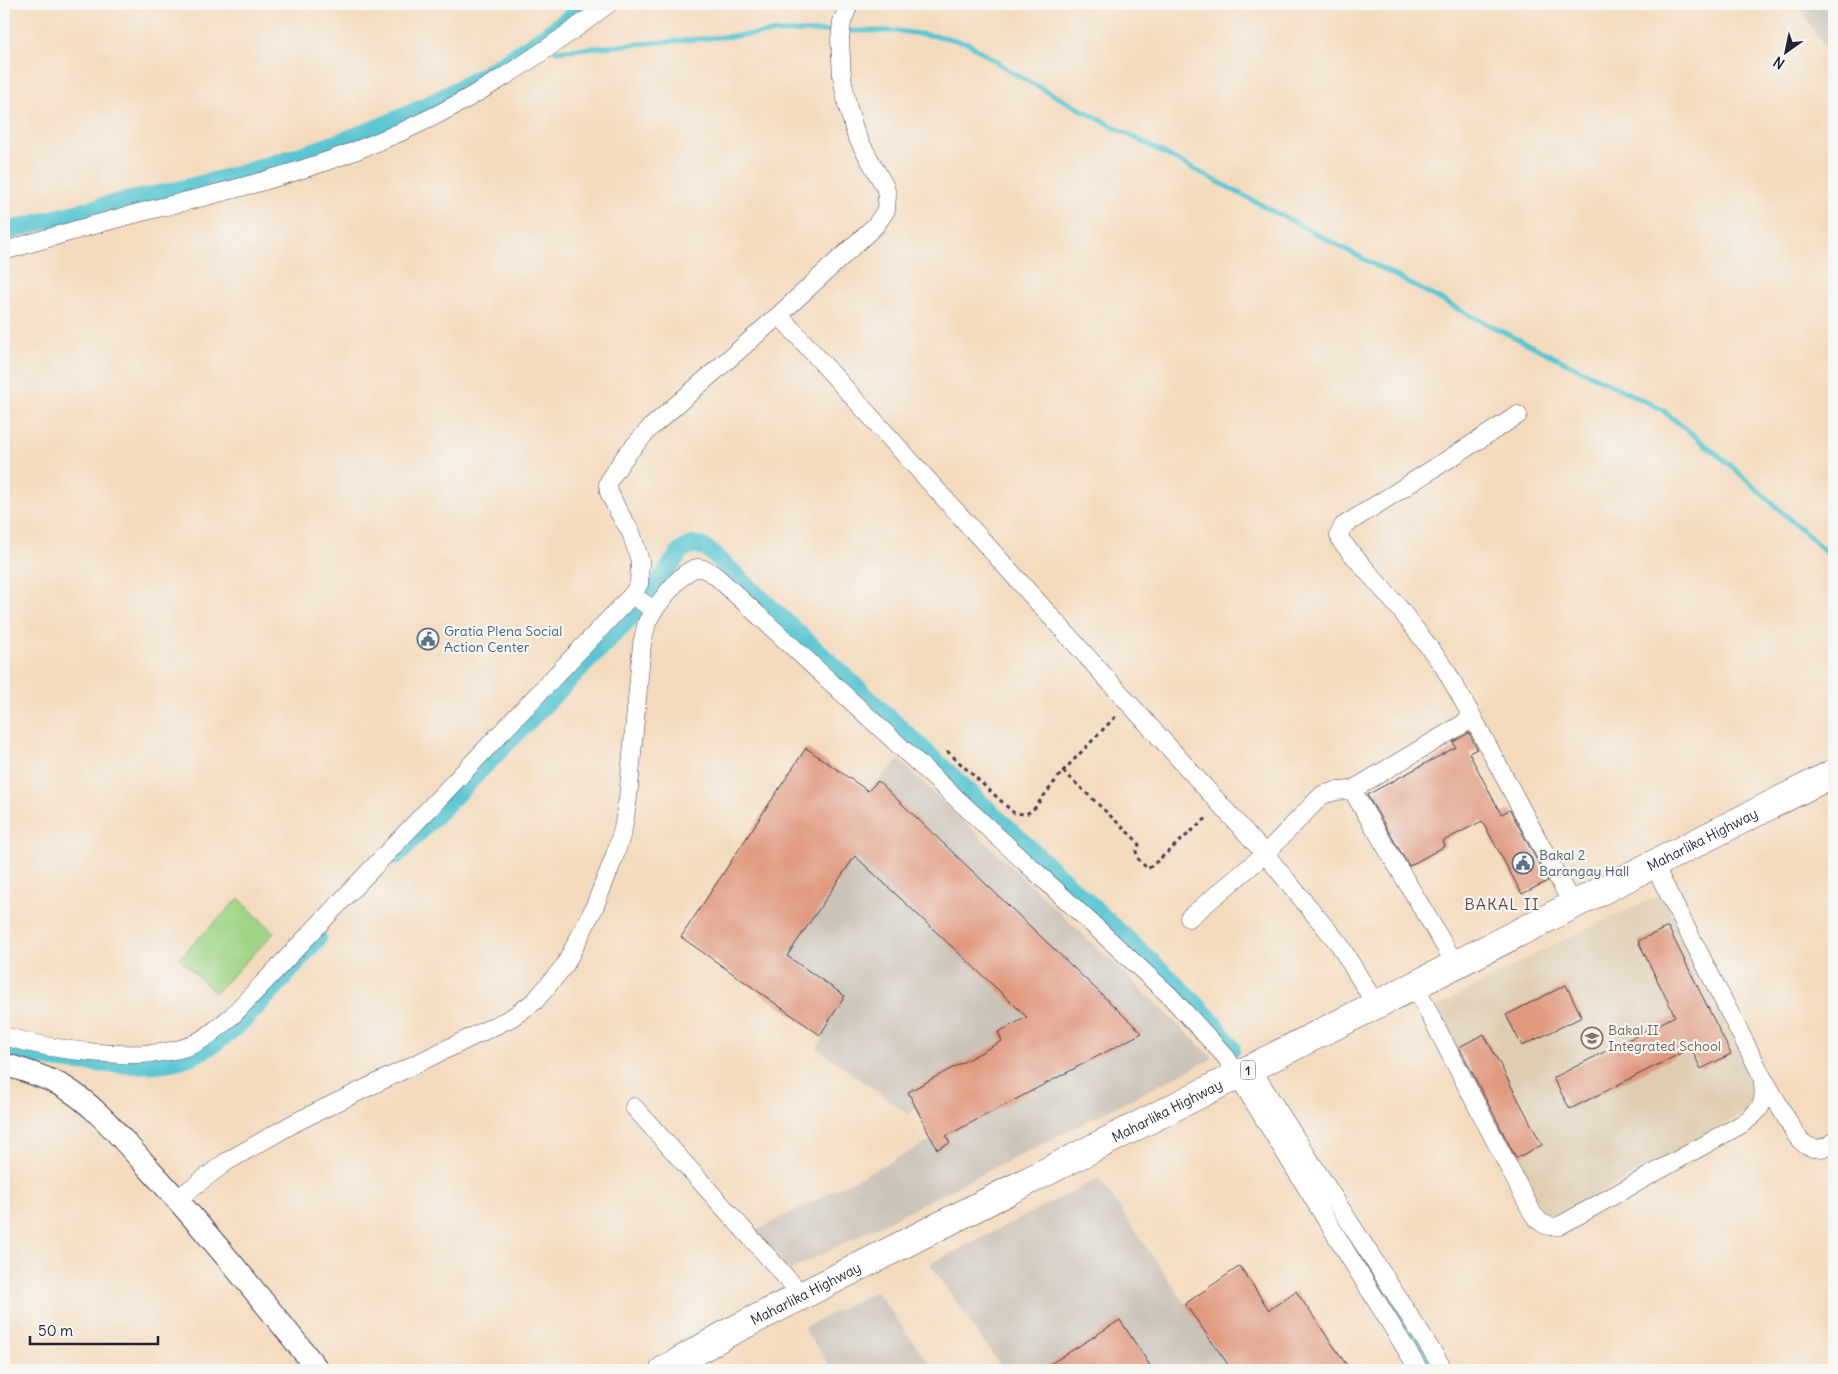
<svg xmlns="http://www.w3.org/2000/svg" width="1838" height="1374" font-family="Delius,sans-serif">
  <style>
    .built { fill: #dfcdb2 }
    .industrial { fill: #cbc3b8 }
    .green { fill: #9ed485; stroke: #607b60 }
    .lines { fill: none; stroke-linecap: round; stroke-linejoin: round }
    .stream { stroke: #5ac6d2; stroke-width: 5 }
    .canal { stroke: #5ac6d2; stroke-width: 18 }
    .building { fill: #e0997f }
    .service-casing { stroke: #423e4f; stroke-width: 11 }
    .minor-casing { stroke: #423e4f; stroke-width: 19 }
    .tertiary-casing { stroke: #423e4f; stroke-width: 24 }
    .trunk-casing { stroke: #423e4f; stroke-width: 29 }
    .path { stroke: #423e4f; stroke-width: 3; stroke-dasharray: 4 4; stroke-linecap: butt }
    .service { stroke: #fff; stroke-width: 9 }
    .minor { stroke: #fff; stroke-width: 18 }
    .tertiary { stroke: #fff; stroke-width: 22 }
    .trunk { stroke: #fff; stroke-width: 28 }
    .labels { text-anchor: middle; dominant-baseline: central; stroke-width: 4.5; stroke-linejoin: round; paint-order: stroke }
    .shield { fill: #f6f6f2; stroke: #626272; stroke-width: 1 }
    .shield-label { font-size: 12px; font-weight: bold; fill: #22223b }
    .service-label { font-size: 14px; fill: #4e5e75; stroke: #f6f6f2; text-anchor: start }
    .street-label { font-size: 14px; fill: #22223b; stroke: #f6f6f2 }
    .education-label { font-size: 14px; fill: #785e54; stroke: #f6f6f2; text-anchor: start }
    .quarter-label { font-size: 16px; letter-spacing: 1px; fill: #644c53; stroke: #f6f6f2 }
  </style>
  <rect width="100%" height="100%" fill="#f6f6f2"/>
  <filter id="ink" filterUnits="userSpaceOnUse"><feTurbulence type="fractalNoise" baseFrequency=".02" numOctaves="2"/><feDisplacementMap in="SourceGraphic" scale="10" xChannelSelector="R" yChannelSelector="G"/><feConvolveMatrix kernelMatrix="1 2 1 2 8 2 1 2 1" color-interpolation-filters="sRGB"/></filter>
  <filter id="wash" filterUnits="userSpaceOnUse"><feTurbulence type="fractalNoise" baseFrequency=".0096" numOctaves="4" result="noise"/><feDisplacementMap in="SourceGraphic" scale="20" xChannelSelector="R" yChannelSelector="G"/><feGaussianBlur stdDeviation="1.12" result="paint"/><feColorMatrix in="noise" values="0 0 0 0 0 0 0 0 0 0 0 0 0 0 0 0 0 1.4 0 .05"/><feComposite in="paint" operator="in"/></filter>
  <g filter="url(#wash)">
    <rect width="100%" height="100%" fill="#f4dbbe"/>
    <path class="built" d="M1662,894L1755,1077L1754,1100L1746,1112L1563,1214L1552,1216L1543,1214L1433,1009L1555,944Z"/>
    <path class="industrial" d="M1797,4H1834V62Z
      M806,748L868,791L899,760L1213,1058L789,1271L753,1232L932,1140L916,1109L908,1114L817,1048L823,1039L820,1035L681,937Z
      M1099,1178L1185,1304L1240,1266L1269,1309L1296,1291L1350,1370H1003L930,1264Z
      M876,1291L934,1370H833L803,1328Z"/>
    <path class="green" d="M239,898L274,933L215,993L179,958Z"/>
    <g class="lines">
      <path class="stream" d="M850,31H898L943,37L968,43L1013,73L1067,102L1479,320L1661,409L1728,463L1834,559
        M556,51L780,32L834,31"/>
      <path class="canal" d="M4,232C37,223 70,214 103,206C126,200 150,196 173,191C239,175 305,156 369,131C447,100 522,55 588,4
        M648,598L680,552C692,542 699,543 711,552L1180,988L1209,1018L1232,1048
        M396,856L638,610
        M4,1047C39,1059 75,1063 112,1064C135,1065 158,1066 180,1060C233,1045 282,978 318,938
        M1308,1174L1431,1370"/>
    </g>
    <g id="blocks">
      <path class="building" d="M1469,733L1477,749L1469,753L1501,814L1510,810L1548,881L1522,894L1482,821L1443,841L1445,846L1409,866L1367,795L1456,747L1453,742Z
        M806,748L868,791L878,781L1142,1033L946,1136L950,1143L937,1149L908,1092L1002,1041L998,1032L1027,1017L855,856L787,956L845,996L820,1035L681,937Z
        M1668,927L1731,1054L1701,1069L1691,1048L1570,1109L1553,1078L1675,1016L1638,941Z
        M1566,985L1582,1017L1522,1046L1506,1015Z
        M1484,1034L1542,1145L1516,1158L1459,1047Z
        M1240,1266L1269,1310L1296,1291L1350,1370H1232L1185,1304Z
        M1120,1320L1153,1370H1041Z"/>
    </g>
  </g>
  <g filter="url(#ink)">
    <use href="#blocks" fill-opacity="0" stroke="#423e4f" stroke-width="1"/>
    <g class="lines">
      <g class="service-casing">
        <path id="service" d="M1830,4L1834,11"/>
      </g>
      <g class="minor-casing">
        <path id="minor" d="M4,251C52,237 101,222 150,210C226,192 302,173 375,143C460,109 536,59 608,4
          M779,315L1265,854L1339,944L1376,1005
          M1518,415L1343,526L1339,535L1341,541L1399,608L1444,667L1473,718L1573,906
          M632,595L639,584L640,561L631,532L618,511L609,492L608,484L611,477L627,454L650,428L779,315L876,225L886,210L887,195L885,187L856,135L847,104L842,77L840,39L842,22L849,4
          M1352,790L1456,965
          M1189,918L1265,854L1322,795L1336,791L1352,790L1473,718
          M1415,986L1533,1214C1540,1223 1547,1228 1559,1226L1742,1124C1764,1109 1766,1101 1762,1076L1654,865
          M4,1036C51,1050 145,1064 192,1045C207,1038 219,1027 232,1016L632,595L654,610C663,599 684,567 699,568C705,568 712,573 717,577L1169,995L1226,1057L1419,1370
          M1251,1068L1444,1370
          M1765,1081L1796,1135C1806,1150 1821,1153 1834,1141
          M634,1107L802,1295
          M177,1199L226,1162L296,1122L511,1018L535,1001L565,965L594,908L614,858L623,829L628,798L642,644L647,622L654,610"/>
      </g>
      <g class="tertiary-casing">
        <path id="tertiary" d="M4,1064C25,1071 45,1076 64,1087C96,1106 119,1136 144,1163C205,1229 262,1299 318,1370"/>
      </g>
      <g class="trunk-casing">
        <g id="trunk">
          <path id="s1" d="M664,1370L728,1333L1834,773"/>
        </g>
      </g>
      <path class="path" d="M947,751L1014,813L1026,814L1033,810L1063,771L1118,714
        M1063,771L1137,841L1139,845C1132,856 1140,861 1148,869L1209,816"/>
      <use href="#service" class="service"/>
      <use href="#minor" class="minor"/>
      <use href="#tertiary" class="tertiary"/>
      <use href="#trunk" class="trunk"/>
    </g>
  </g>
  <defs>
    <g id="civic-ring" transform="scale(1.125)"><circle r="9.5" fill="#f6f6f2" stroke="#5c6f8a" stroke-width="1.5"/><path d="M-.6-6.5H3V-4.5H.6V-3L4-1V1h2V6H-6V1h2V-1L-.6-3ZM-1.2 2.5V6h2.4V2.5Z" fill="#5c6f8a"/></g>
    <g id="school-ring" transform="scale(1.125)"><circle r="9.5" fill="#f6f6f2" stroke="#8d6e63" stroke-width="1.5"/><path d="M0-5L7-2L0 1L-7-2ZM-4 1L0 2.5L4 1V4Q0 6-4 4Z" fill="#8d6e63"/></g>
  </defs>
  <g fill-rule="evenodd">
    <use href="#civic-ring" x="428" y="639"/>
    <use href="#civic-ring" x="1523" y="863"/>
    <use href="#school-ring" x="1592" y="1038"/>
  </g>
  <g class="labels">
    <rect class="shield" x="1240.5" y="1060.5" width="15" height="19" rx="4"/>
    <g class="shield-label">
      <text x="1248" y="1070">1</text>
    </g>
    <g class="service-label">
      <text x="444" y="631">Gratia Plena Social<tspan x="444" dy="16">Action Center</tspan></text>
      <text x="1539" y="855">Bakal 2<tspan x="1539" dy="16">Barangay Hall</tspan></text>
    </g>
    <g class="street-label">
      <text stroke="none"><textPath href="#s1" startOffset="1166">Maharlika Highway</textPath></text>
      <text stroke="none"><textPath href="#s1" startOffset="566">Maharlika Highway</textPath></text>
      <text stroke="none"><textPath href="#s1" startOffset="161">Maharlika Highway</textPath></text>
    </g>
    <g class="education-label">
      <text x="1608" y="1030">Bakal II<tspan x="1608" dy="16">Integrated School</tspan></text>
    </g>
    <g class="quarter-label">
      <text x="1502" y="904">BAKAL II</text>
    </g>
  </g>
  <rect width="1838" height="1374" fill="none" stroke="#f6f6f2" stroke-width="20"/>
  <g transform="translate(1786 52) rotate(213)" stroke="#f6f6f2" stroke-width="4" paint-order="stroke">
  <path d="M0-4L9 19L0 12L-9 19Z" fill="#22223b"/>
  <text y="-8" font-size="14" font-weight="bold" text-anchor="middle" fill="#22223b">N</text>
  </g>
  <path d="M30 1336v8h128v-8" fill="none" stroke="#22223b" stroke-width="2.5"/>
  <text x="38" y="1336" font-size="15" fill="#22223b" stroke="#f6f6f2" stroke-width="4" paint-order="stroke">50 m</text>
</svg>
